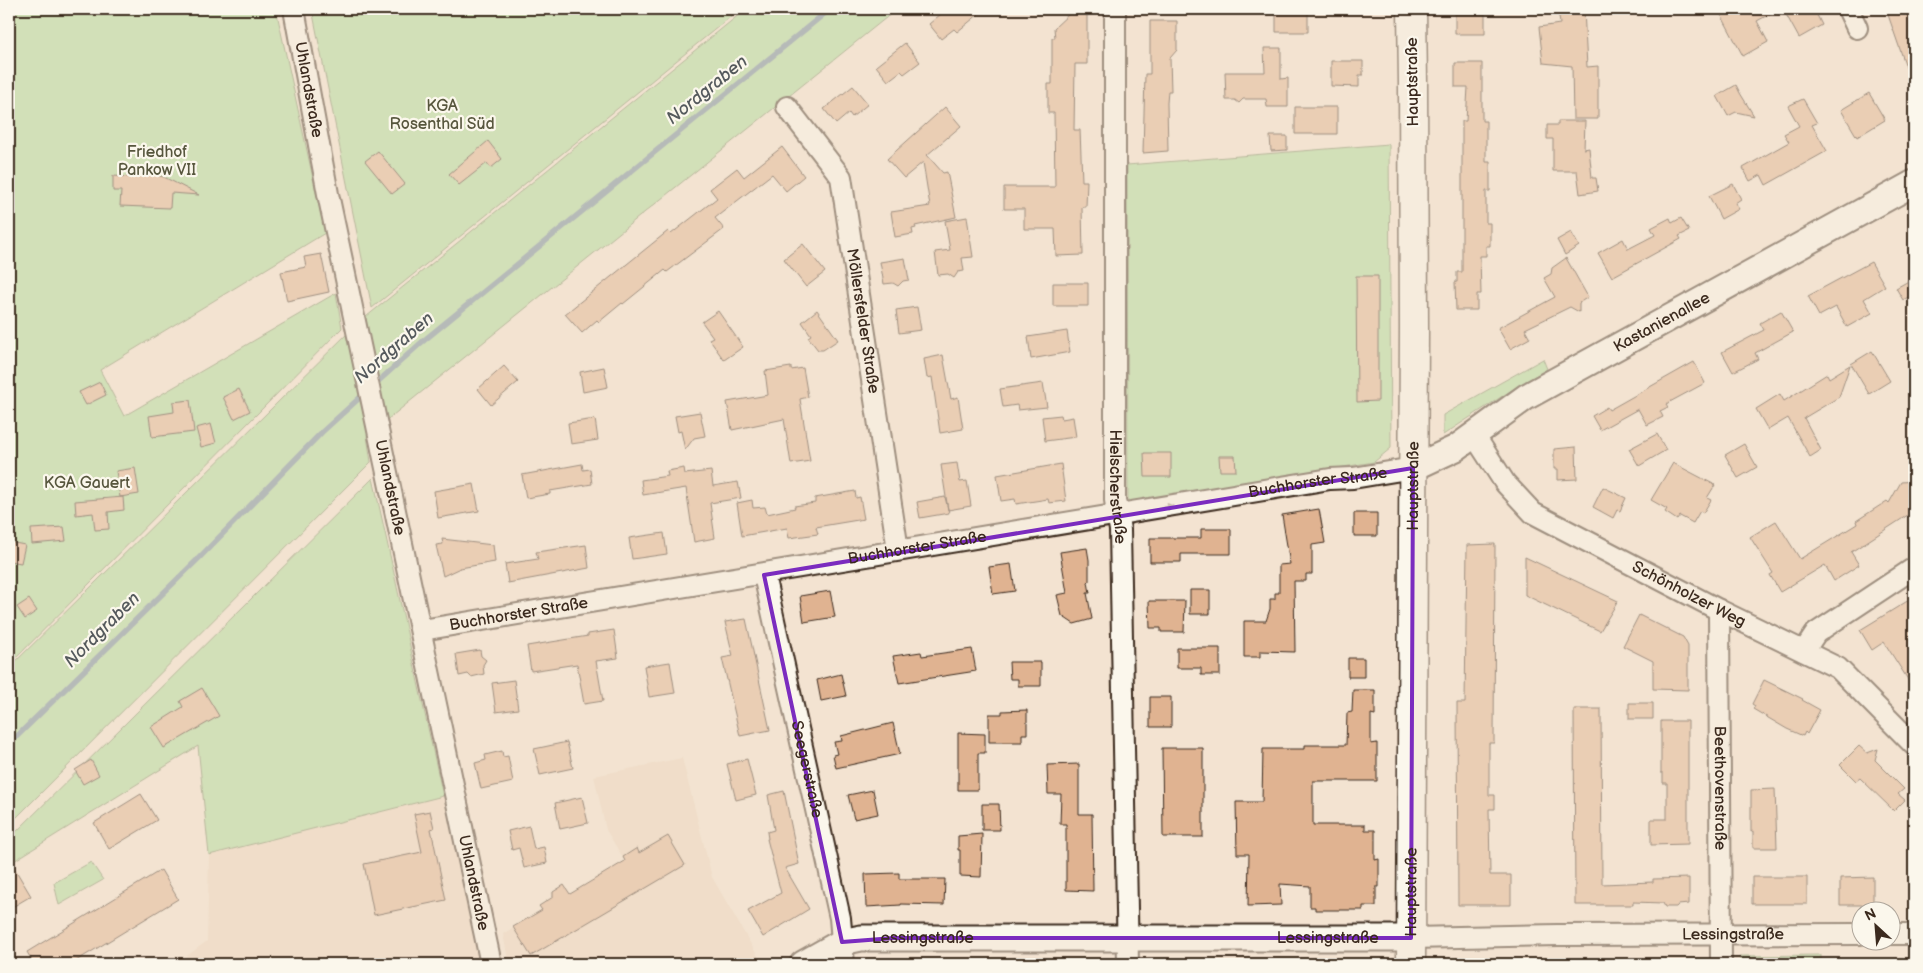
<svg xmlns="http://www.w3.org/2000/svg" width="1923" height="973" font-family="'Balsamiq Sans',sans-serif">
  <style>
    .built { fill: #edd5be }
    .green { fill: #acdb9a; stroke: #74825c }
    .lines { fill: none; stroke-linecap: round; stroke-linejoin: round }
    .stream { stroke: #6d889a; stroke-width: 5.5 }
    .building { fill: #e0b391; stroke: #3b2a1e }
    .minor-casing { stroke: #3b2a1e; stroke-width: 24 }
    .tertiary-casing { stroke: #3b2a1e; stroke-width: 29 }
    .secondary-casing { stroke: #3b2a1e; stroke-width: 31 }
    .minor { stroke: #fbf7ec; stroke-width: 20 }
    .tertiary { stroke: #fbf7ec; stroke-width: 25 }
    .secondary { stroke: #fbf7ec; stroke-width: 28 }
    .oneway { fill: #9b9085 }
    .marked { fill: none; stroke: #7b2cbf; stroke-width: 4; stroke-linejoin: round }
    .labels { text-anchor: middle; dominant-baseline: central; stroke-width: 4.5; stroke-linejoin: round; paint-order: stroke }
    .street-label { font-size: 16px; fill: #3b2a1e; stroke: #fbf7ec }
    .park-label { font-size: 16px; fill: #57563d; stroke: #fbf7ec }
    .water-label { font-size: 18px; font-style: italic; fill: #54595c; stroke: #fbf7ec }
  </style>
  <rect width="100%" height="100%" fill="#f3e3d1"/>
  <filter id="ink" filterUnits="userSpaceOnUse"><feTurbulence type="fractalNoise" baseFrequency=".02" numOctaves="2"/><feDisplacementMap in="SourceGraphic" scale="10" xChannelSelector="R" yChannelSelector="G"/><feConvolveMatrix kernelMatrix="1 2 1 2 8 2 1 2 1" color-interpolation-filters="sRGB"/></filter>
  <g filter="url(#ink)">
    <path class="built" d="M682,758L712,877L760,960L753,964H509L503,934L541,910L539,906L553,897L551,893L564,885L570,894L625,861L606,830L594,776Z
      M443,796L479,964H176L207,941L209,855Z"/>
    <path class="green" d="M9,9H276L325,233L100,370L124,416L336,293L342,328L9,665Z
      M312,9H740L372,308Z
      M746,9H897L367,436L371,462L9,825V668L356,325Z
      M1389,144L1391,448L1374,462L1128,502L1127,165Z
      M1543,359L1547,369L1524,382L1443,435V415Z
      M373,478L443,796L209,855L198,746L9,864V839Z
      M91,862L103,880L59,905L54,883Z
      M1821,955V964H1740V956Z"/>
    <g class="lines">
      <path class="stream" d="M373,386L422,342L830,9
        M9,744L198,559L322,432L366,392"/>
    </g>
    <path class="building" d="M947,9H985L957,32L954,29L941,39L929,24Z
      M1276,9H1295V12H1308V32H1276Z
      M1558,9H1584L1587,67L1598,66V119H1573L1572,66L1543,63L1539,27L1560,24Z
      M1718,9H1779L1757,21L1768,42L1743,56Z
      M1783,9H1814L1822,25L1799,38Z
      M1886,9H1914V84H1912Z
      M1070,13H1087V64H1075L1074,130H1080L1082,181H1087L1086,207H1082L1083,255L1056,256L1055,229H1024V209H1004V187H1055L1054,113H1048V84H1052V38H1055L1054,28Z
      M1455,14H1485V34H1455Z
      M1150,21H1177V50L1170,58L1171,91H1168L1167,103L1168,151L1143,153L1145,74H1150Z
      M905,43L920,62L904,74L901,71L888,81L876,66Z
      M1264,48H1281V79L1288,78V107H1267L1266,99H1243L1239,103L1235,100H1226L1225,72H1265Z
      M1331,61H1363V75H1359V87L1331,86Z
      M1455,63H1482V121H1486V162H1490V191H1486V223H1490V246H1486V256H1480L1481,294H1477V310H1456L1455,282H1457V272H1462V121H1466L1468,87H1455Z
      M1736,85L1740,93L1754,116L1736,112L1728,116L1717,96Z
      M853,86L868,104L852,117L849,113L836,124L824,109Z
      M1869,93L1885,120L1857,137L1841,110Z
      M1803,99L1817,123L1812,125L1827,151L1766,185L1761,175L1750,181L1743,168L1789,142L1784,134L1799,126L1788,106Z
      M945,107L961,126L927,155L943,173L947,172L956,217L915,226L916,228L912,229L913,234L895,237L891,212L930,206L923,162L904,178L887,159Z
      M1295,107H1337V134H1295Z
      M1558,121H1585L1584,149L1589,148L1592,178H1596L1598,191L1580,194L1577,171H1553V139H1547V125H1558Z
      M1270,136H1287V150L1271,151Z
      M488,141L502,159L491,168L487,163L459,185L449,174Z
      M782,147L804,176L786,191L772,174L715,218L724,229L667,272L665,270L623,304L622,303L599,322L597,320L582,333L565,314L668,231L671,234L717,198L710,189L737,168L744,177Z
      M378,151L405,184L392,194L365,161Z
      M147,173L164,177L199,195L171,193L170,208L120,206L121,191H113V176L131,177Z
      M1733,184L1741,199L1735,203L1739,209L1721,219L1709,196Z
      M967,217L973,257L962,258L964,271L958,272L954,278L948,274L938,275L935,252L950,250L945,221Z
      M1670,218L1672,223L1681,218L1689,231L1679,236L1681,239L1612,277L1598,253L1623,239L1628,249L1655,235L1651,228Z
      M1571,232L1579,246L1565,255L1557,240Z
      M803,244L825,272L806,287L784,259Z
      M321,254L329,292L287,301L281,272L306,267L304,257Z
      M905,258L909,280L903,281L898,286L893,283L884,284L880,262Z
      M1566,258L1588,297L1579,303V312L1570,307L1525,329L1530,338L1510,349L1498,328L1555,297L1544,278L1551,274L1552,268Z
      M1871,262L1885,286L1864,299L1872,313L1847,327L1836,307L1819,316L1808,296Z
      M1356,276H1378V401L1357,402Z
      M1914,278V294L1903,300L1896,288Z
      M1053,283H1088V306H1053Z
      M917,307L921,330L899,333L896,310Z
      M817,310L838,340L823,350H818L808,337L811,335L802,322Z
      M718,311L743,347L724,360L709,339L713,337L702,322Z
      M1781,311L1793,332L1755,353L1758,359L1733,372L1722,352L1764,330L1760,323Z
      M1067,331L1070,352L1031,359L1028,337Z
      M1872,351L1890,381L1869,394L1851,364Z
      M943,355L951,399L958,397L963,429L940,433L932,377L927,378L924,359Z
      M1694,362L1705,383L1666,404L1668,407L1660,411L1663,417L1647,425L1638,409L1600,430L1592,416L1607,407L1609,410Z
      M1850,365L1839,397L1804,418L1821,450L1810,457L1788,418L1768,430L1756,409L1780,394L1784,401L1827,374L1829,378Z
      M504,366L518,382L491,405L478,389Z
      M604,367L608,387L583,392L580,372Z
      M791,367V370L803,368L808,397L800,399L810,461L791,464L784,419L732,430L727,402L768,395L765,371Z
      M100,382L106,395L86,405L79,392Z
      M1043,383L1047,407L1018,410L1017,405L1003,407L1000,389Z
      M239,389L250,411L234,419L223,397Z
      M190,400L194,432L152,437L149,416L174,412L173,402Z
      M700,412L705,436L694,438L685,450L681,431L678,432L675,416Z
      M1061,415L1062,419L1073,417L1076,437L1045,441L1042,417Z
      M595,419L598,440L571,444L568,423Z
      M211,424L216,443L201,447L196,428Z
      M1657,434L1666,450L1639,466L1629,449Z
      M1744,444L1757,467L1738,478L1725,455Z
      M1576,447L1577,479L1558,480V469H1554V449Z
      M1144,453H1171V477H1145Z
      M1219,456H1235L1236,471H1220Z
      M957,463L960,482L967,481L971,506L948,510L941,465Z
      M1673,463L1715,485L1707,498L1711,500L1703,513L1700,511L1693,523L1680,516L1677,520L1665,512L1667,509L1651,500Z
      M582,464L583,470L590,469L592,484L550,491V494L526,498L522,475Z
      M1061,464L1066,501L1049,503L1048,499L1016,504L1015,499L1001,501L997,475Z
      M135,468L139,494L120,497L116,471Z
      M684,468L685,474L711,471L713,486L738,482L741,498L710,503L715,538L694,542L686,488L643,495L641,480L668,476L667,471Z
      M1914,481V511L1851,552L1859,565L1834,581L1825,565L1780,592L1770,575L1773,573L1750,537L1776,521L1800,559L1857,524L1856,521L1887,501L1889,503L1901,482Z
      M474,484L479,511L438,518L434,491Z
      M1603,487L1626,498L1620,511L1617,510L1613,518L1593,507Z
      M855,491L856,498L860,497L864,519L816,527L818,534L789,538L787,528L742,536L737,503L752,500L753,508L765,507L767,514L795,508L794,506L815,503V498Z
      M123,497L124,510L108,512L109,529L95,530L93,513L76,515L75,501Z
      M945,497L949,513L920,518L917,502Z
      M1319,509L1325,543L1312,545V574H1306V581H1294L1295,652L1260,651V657H1244V621H1266L1270,609V599H1275V593H1279V565L1290,564L1282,515Z
      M1354,513H1377V536H1354Z
      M64,527L66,541L32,544L31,529Z
      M1201,529H1231V554H1181V562H1150V538H1201Z
      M664,533L667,554L632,559L629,538Z
      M442,539L493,545L495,562L460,568L443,576L436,545L443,544Z
      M9,542L25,545L21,563L9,561Z
      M1495,544L1494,743H1489V795H1495V809H1489L1490,875H1511V905H1458L1457,703H1465L1467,545Z
      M586,545L589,568L508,583L505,564L538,559L536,552Z
      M1087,548L1089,560V581L1088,582L1090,593H1087L1092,619L1074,624L1062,616L1057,595L1067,593L1060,552Z
      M1525,557L1618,601L1600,631L1525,595Z
      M1011,564L1015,591L993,594L989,567Z
      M1190,590H1210V614H1190Z
      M830,591L835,617L804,622L800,596Z
      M1914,597V689L1884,642L1872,650L1860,630Z
      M29,599L37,611L25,619L17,607Z
      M1149,601H1185L1184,632H1161V628H1150Z
      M1639,615L1683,637L1688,646V690L1653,689V661L1623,646Z
      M746,619L770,730L740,736L722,658L733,656L725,622Z
      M614,630L618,658L596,661L603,701L584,704L577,664L531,671L527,646L588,636V634Z
      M1177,648H1220V675H1201V668H1177Z
      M972,649L976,671L899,683L893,656L921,652L922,656Z
      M480,650L481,656L486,660L483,665L484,674L471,677L468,674L459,676L456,654Z
      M1348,658H1364V677H1348Z
      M670,662L675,693L649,697L644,666Z
      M1009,662H1041V686H1018V679H1010Z
      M841,674L846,696L821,701L817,680Z
      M514,680L518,709L496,712L492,683Z
      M1764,680L1803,699L1802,700L1820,710L1807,734L1805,732L1803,736L1787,729L1753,709L1755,706L1752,704Z
      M202,688L219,716L164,748L151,727L183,707L180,701Z
      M1353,690H1375V715L1371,714V744L1377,743V781H1313V825H1365V830H1375V860L1379,859V887H1376V906H1363V910H1315V907H1310V886L1280,884L1281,905L1248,906L1249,854H1237L1236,802H1262L1263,749H1305V745H1346L1347,713L1352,712Z
      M1150,697H1171V727H1150Z
      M1629,703H1653V719H1629Z
      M1574,709H1601L1602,884L1653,882V879L1689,878V904L1678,905L1676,907H1665L1663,903L1633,902V905H1575Z
      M1027,710V734H1022V742H989V714H1002V711Z
      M1661,721H1688V844L1651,845V819H1667V783H1663V773H1661Z
      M893,723L900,754L836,768L833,755L837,754L834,742L842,741L841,736Z
      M958,733L985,734V753H978V790H958Z
      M567,742L573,768L540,775L534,749Z
      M1859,746L1867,753L1878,749L1875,760L1904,789L1898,794L1905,800L1894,811L1860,778L1856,781L1840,765Z
      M1162,748H1203V837H1163Z
      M502,751L503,757L508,756L513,782L481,789L475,763L486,760L485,755Z
      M747,759L756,795L736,800L727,764Z
      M91,760L99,775L83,784L75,770Z
      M1079,764V814H1092L1093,891L1066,890V824H1060L1061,794H1048L1047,765Z
      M1775,789L1777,848H1753V831L1751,832V790Z
      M873,790L878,814L854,819L848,795Z
      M784,791L799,864L785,868L809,909L763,937L748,911L781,893L767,839H768L767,832L774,830L768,795Z
      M141,794L157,820L109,849L94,823Z
      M582,797L588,823L560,829L555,803Z
      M982,804H999L1000,830H982Z
      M430,811L434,828L431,829L446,900L374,915L364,864L422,852L414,814Z
      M529,826L534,849L544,847L547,863L524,868L519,848L512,850L508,831Z
      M982,834L981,877L960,876V850H958V836Z
      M668,836L685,865L531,956L513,927L542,910L539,906L553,897V892L564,885L570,894L625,861L623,857L637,848L639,853Z
      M9,859L31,896L9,909Z
      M161,870L178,899L71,964H34L27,952Z
      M899,873V879H945L944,905L901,904V905L866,907L865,874Z
      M1752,877H1807V904H1752Z
      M1873,877V905H1840V878Z"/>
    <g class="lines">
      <g class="minor-casing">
        <g id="minor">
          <path id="s1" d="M294,9L328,194L491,964"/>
          <path id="s2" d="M1115,9V500L1120,530L1128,964"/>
          <path d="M1848,9L1857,28"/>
          <path id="s3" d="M787,107L841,177L898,550"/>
          <path id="s4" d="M1474,435L1505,483L1533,513L1719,610L1838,668L1914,745"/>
          <path id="s5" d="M764,575L840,918L844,964"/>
          <path id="s6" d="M1719,610L1721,964"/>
          <path id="s7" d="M422,630L1330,479L1353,478L1413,468"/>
          <path d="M1804,651L1816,633L1914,568"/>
          <path d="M1890,934H1914"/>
          <path id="s8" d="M1411,938L1558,935L1860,934"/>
        </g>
      </g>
      <g class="tertiary-casing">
        <g id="tertiary">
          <path id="s9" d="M1413,468L1456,448L1526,397L1914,183"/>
          <path id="s10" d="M803,964L842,942L861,938H1411"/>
        </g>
      </g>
      <g class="secondary-casing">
        <g id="secondary">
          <path id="s11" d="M1411,964L1414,328L1413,83L1412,9"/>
        </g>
      </g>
      <use href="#minor" class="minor"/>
      <use href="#tertiary" class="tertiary"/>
      <use href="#secondary" class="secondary"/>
    </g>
    <defs><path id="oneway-solid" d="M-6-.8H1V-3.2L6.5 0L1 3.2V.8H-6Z" transform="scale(1.25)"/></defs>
    <use class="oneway" href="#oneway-solid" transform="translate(1166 507) rotate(-10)"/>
  </g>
  <path d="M0 0H1923V973H0ZM1413,468L1411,938H894L842,942L764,575Z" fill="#f3e3d1" fill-opacity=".55" fill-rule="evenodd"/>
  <path class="marked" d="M1413,468L1411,938H894L842,942L764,575Z"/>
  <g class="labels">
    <g class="street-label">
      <text transform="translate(1413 82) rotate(-91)">Hauptstraße</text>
      <text stroke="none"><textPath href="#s1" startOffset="82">Uhlandstraße</textPath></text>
      <text stroke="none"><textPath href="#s3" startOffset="234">Möllersfelder Straße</textPath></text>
      <text stroke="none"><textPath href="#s9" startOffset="289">Kastanienallee</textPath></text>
      <text stroke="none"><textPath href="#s7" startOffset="908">Buchhorster Straße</textPath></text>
      <text stroke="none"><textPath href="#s11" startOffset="478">Hauptstraße</textPath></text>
      <text stroke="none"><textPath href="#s1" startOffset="488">Uhlandstraße</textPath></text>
      <text stroke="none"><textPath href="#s2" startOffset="478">Hielscherstraße</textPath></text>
      <text stroke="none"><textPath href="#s7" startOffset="502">Buchhorster Straße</textPath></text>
      <text stroke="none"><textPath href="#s4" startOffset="274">Schönholzer Weg</textPath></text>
      <text stroke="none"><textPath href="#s7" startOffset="98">Buchhorster Straße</textPath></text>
      <text stroke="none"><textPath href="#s5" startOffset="199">Seegerstraße</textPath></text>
      <text stroke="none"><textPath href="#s6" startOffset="178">Beethovenstraße</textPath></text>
      <text stroke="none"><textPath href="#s1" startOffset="892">Uhlandstraße</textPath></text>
      <text stroke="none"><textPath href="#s11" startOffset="72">Hauptstraße</textPath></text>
      <text stroke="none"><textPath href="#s8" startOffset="322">Lessingstraße</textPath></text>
      <text stroke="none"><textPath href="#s10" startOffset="126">Lessingstraße</textPath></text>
      <text stroke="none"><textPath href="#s10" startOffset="531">Lessingstraße</textPath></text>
    </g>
    <g class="park-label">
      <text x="442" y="106">KGA<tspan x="442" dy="18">Rosenthal Süd</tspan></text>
      <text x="157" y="152">Friedhof<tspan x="157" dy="18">Pankow VII</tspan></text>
      <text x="87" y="483">KGA Gauert</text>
    </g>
    <g class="water-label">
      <text transform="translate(707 90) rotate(-39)">Nordgraben</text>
      <text transform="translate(394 348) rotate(-41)">Nordgraben</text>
      <text transform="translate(102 630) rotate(-45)">Nordgraben</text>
    </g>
  </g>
  <rect width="1923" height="973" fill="none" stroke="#fbf7ec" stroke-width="30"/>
  <rect x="15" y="15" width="1893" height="943" fill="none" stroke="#3b2a1e" stroke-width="2" filter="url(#ink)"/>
  <g transform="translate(1876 926) rotate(334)"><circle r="24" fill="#fbf7ec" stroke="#aea59a"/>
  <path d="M0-4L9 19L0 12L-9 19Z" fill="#3b2a1e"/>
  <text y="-8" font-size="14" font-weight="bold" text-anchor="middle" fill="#3b2a1e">N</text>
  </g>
</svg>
